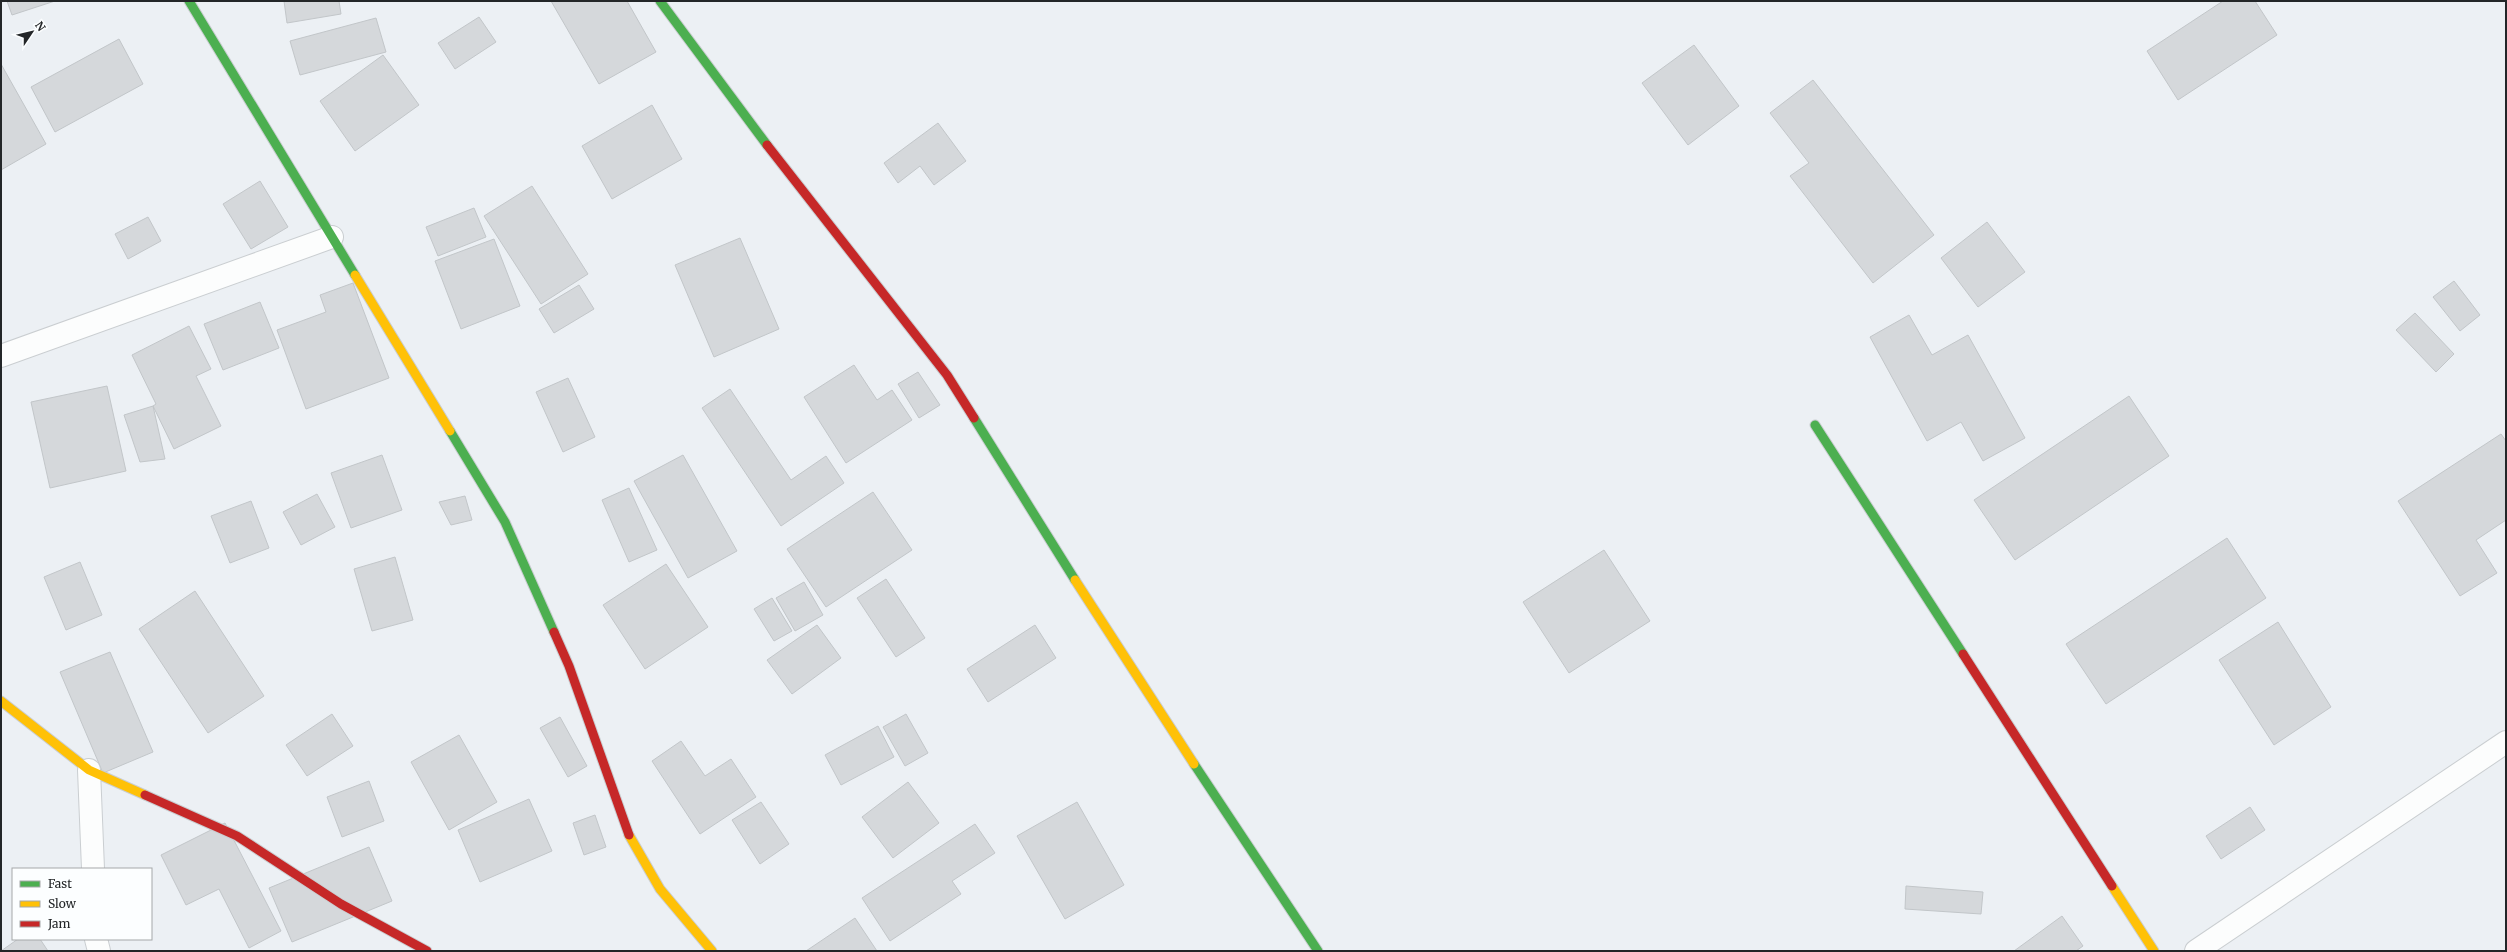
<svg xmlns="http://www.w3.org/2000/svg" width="2507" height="952" font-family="Merriweather,serif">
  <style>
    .building { fill: #d5d8db; stroke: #c2c6c9 }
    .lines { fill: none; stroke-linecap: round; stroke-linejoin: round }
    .street-casing { stroke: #caced1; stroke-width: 24 }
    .fast-casing { stroke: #caced1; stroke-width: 11 }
    .slow-casing { stroke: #caced1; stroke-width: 11 }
    .jam-casing { stroke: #caced1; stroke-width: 11 }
    .street { stroke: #fcfdfd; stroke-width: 22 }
    .fast { stroke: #4caf50; stroke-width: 9 }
    .slow { stroke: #ffc107; stroke-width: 9 }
    .jam { stroke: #c62828; stroke-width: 9 }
  </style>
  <rect width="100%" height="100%" fill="#ecf0f4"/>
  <path class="building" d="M7,1H55L12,15Z
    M284,1H339L341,14L287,23Z
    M551,1H627L656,52L599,84Z
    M2223,1H2255L2277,35L2178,100L2147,51Z
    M479,17L496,42L455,69L438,43Z
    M376,18L386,52L300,75L290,41Z
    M119,39L143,84L55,132L31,87Z
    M1694,45L1739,106L1688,145L1642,83Z
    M383,55L419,105L355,151L320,101Z
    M1,64L46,144L1,170Z
    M1813,80L1934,235L1873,283L1790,176L1809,163L1770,113Z
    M652,105L682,159L612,199L582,146Z
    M938,123L966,161L934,185L920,166L898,183L884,163Z
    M260,181L288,227L251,249L223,204Z
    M532,186L588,274L541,304L484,216Z
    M474,208L486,237L438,256L426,227Z
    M148,217L161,241L128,259L115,234Z
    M1987,222L2025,272L1978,307L1941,258Z
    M740,238L779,329L714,357L675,265Z
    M494,239L520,306L461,329L435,261Z
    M2454,281L2480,315L2460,331L2433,297Z
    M353,283L389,378L306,409L277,330L326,312L320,295Z
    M579,285L594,309L554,333L539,309Z
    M260,302L279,348L223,370L204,324Z
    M2415,313L2454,354L2436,372L2396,330Z
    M1909,315L1932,355L1968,335L2025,438L1983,461L1961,422L1927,441L1870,337Z
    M189,326L211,369L196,376L221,426L174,449L153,406L156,404L132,355Z
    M854,365L877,400L892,390L912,420L846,463L804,397Z
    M918,372L940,405L919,418L898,384Z
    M568,378L595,437L563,452L536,392Z
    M107,386L126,471L50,488L31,402Z
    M730,389L791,480L826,456L844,483L781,526L702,408Z
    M2129,396L2169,456L2015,560L1974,500Z
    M153,406L165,459L140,462L124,415Z
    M2501,434L2506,441V520L2476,540L2497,573L2460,596L2398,501Z
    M382,455L402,510L351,528L331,473Z
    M683,455L737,551L688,578L634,481Z
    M629,488L657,550L629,562L602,500Z
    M873,492L912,550L826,607L787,549Z
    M317,494L335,527L301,545L283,512Z
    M465,496L472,520L451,525L439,502Z
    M251,501L269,548L230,563L211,516Z
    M2227,538L2266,598L2106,704L2066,644Z
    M1604,550L1650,621L1569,673L1523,602Z
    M395,557L413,620L372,631L354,569Z
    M80,562L102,615L66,630L44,577Z
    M666,564L708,627L645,669L603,605Z
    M886,579L925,638L896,657L857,598Z
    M804,582L823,615L795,631L776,598Z
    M195,591L264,696L208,733L139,629Z
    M772,598L792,631L774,641L754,609Z
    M2278,622L2331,707L2274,745L2219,660Z
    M817,625L841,658L792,694L767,660Z
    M1035,625L1056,658L988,702L967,669Z
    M110,652L153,752L103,773L60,672Z
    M332,714L353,746L307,776L286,745Z
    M906,714L928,753L905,766L883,727Z
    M560,717L587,766L568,777L540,728Z
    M878,726L894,757L841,785L825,755Z
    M459,735L497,802L449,830L411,762Z
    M681,741L705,776L731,759L756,797L700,834L652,761Z
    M369,781L384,821L342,837L327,797Z
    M908,782L939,823L893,858L862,817Z
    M529,799L552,851L480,882L458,830Z
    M761,802L789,844L760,864L732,820Z
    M1077,802L1124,885L1065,919L1017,836Z
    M2250,807L2265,830L2221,859L2206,836Z
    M595,815L606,847L584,855L573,823Z
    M225,823L281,931L249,948L219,889L186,905L161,855Z
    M975,824L995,853L952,881L961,894L890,941L862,898Z
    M369,847L392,901L292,942L269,888Z
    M1906,886L1983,892L1981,914L1905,909Z
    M2062,916L2083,946L2076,951H2014Z
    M855,918L877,951H806Z
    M18,939H40L48,951H1Z"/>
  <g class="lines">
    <g class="street-casing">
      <path id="street" d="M1,356L332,237
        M89,770L93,869
        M96,939L99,951
        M2196,951L2506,742"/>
    </g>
    <g class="fast-casing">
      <path id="fast" d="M189,1L355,275
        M660,1L767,145
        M974,418L1075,580
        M1815,425L1963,654
        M450,431L505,522L554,632
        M1194,764L1318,951"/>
    </g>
    <g class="slow-casing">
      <path id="slow" d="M355,275L450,431
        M1075,580L1194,764
        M1,701L89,770L145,795
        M629,835L660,889L712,951
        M2112,886L2154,951"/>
    </g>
    <g class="jam-casing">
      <path id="jam" d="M767,145L947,375L974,418
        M554,632L569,666L629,835
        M1963,654L2112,886
        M145,795L237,836L341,904L427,951"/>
    </g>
    <use href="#street" class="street"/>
    <use href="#fast" class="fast"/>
    <use href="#slow" class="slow"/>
    <use href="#jam" class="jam"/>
  </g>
  <rect width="2507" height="952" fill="none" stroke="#232628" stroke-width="4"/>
  <rect x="12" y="868" width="140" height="72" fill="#fcfeff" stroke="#a5a8a9"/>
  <rect x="20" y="881" width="20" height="6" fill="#4caf50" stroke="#a5a8a9"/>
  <text x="48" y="888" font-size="12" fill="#232628">Fast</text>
  <rect x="20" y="901" width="20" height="6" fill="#ffc107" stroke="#a5a8a9"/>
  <text x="48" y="908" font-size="12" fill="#232628">Slow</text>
  <rect x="20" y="921" width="20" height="6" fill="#c62828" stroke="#a5a8a9"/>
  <text x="48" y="928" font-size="12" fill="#232628">Jam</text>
  <g transform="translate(32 32) rotate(55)" stroke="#fcfeff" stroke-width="3" paint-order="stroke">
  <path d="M0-3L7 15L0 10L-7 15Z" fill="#232628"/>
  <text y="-6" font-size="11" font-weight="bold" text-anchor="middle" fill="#232628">N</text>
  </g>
</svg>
